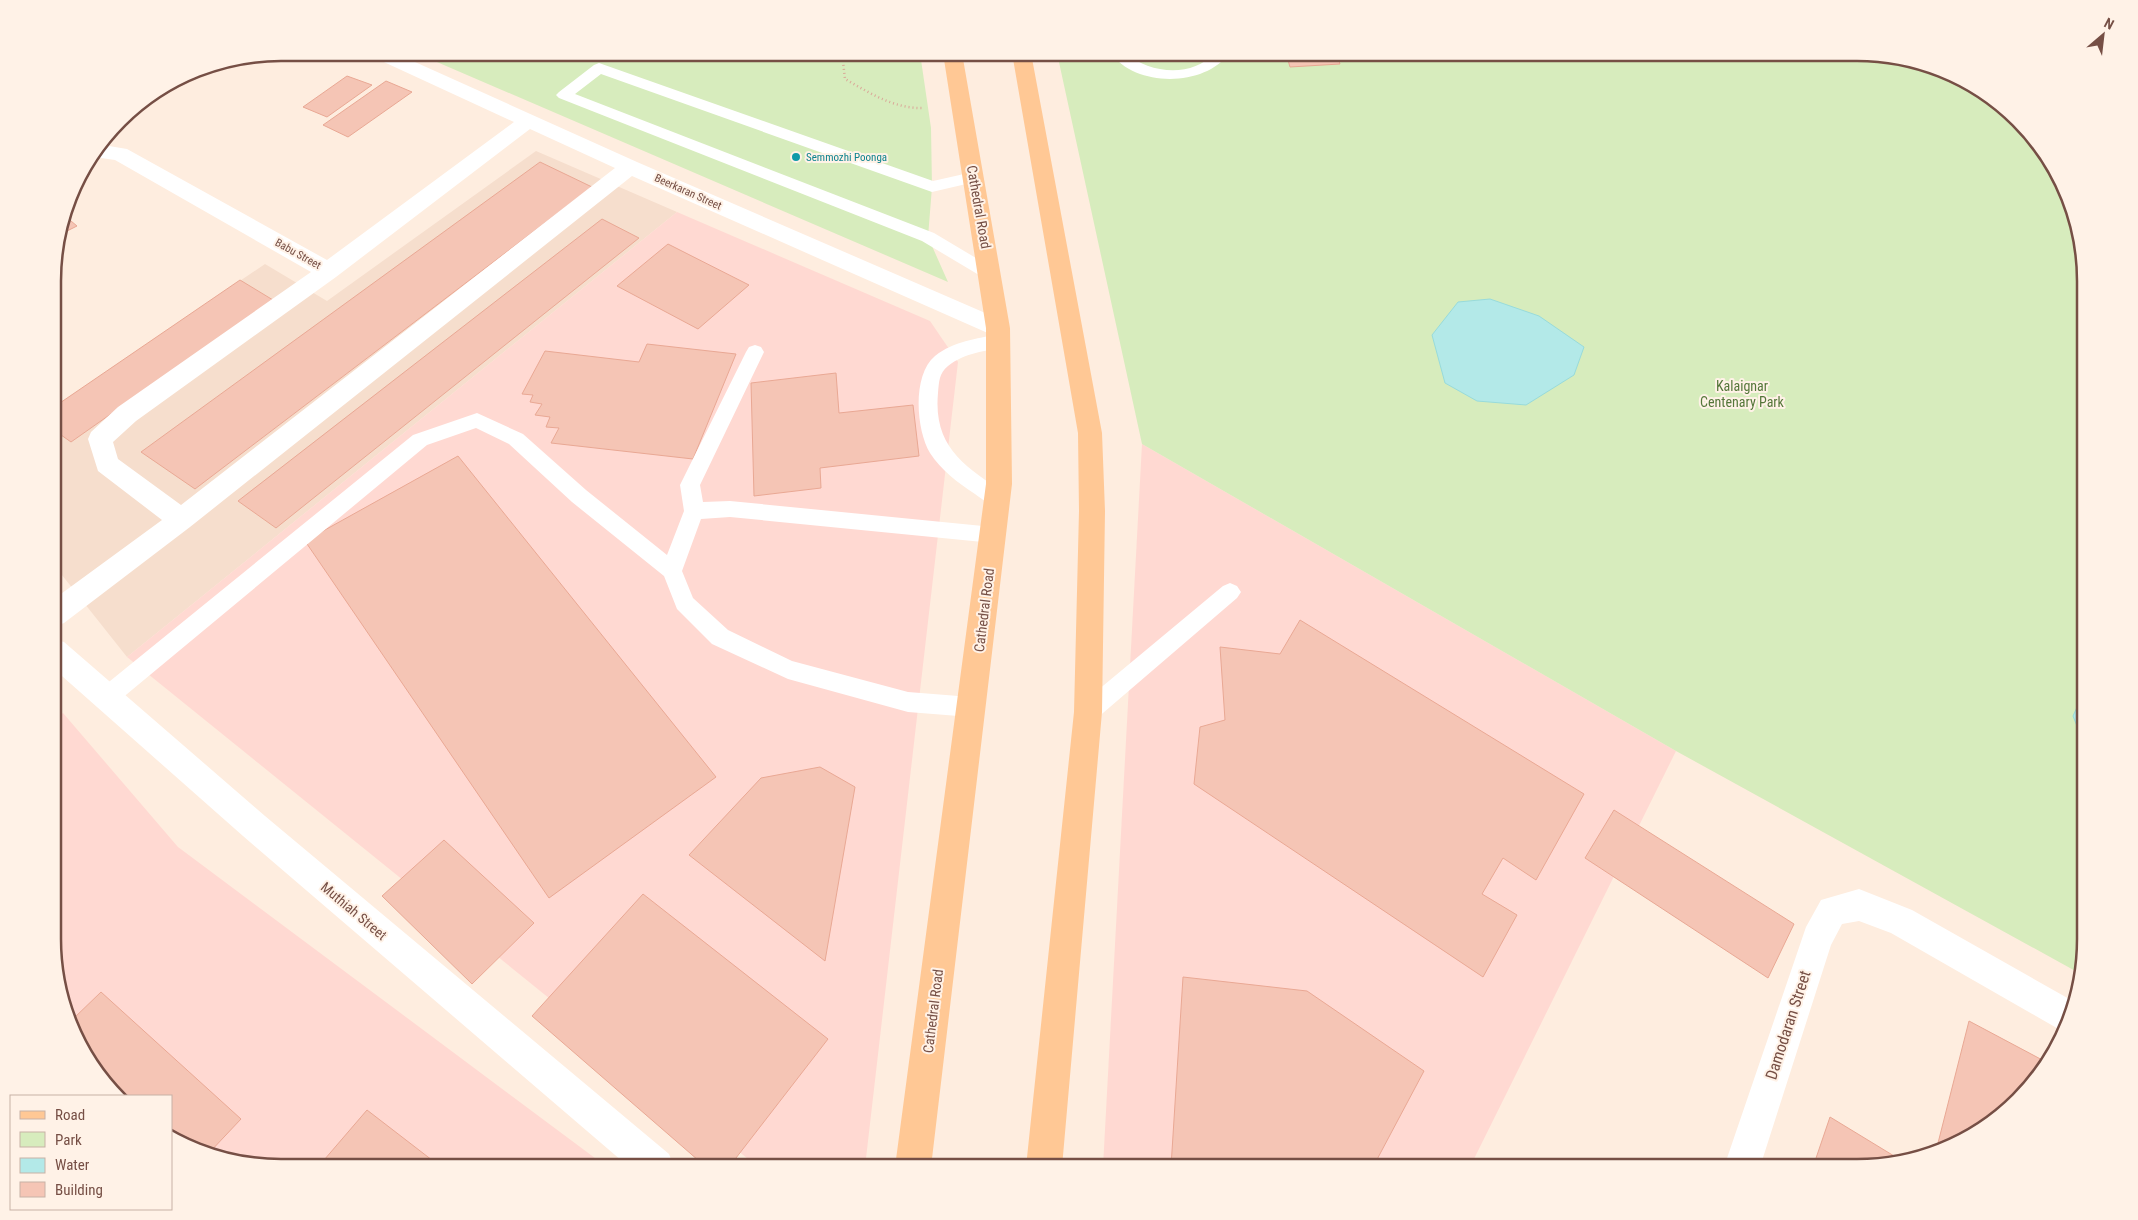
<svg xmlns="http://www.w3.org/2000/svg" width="2138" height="1220" font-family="'Roboto Condensed',sans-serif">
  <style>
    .residential { fill: #f6decd }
    .commercial { fill: #ffd9d2 }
    .green { fill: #d7ecbd }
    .water { fill: #b3e9e8; stroke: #98dbdb }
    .building { fill: #f5c5b5; stroke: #e9a894 }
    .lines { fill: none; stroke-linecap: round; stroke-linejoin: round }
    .path { stroke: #daa898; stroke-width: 2.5; stroke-dasharray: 1 3; stroke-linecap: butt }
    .lane { fill: #fff; fill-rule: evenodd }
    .street { fill: #fff; fill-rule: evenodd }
    .primary { fill: #ffc895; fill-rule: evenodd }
    .culture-dot { fill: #0f9aa8; stroke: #fff2e7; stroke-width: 2 }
    .labels { text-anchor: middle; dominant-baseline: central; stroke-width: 4; stroke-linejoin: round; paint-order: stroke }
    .far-culture-label { font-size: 11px; fill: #0d838f; stroke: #fff2e7; text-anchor: start }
    .far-street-label { font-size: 11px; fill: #764f45; stroke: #fff2e7 }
    .street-label { font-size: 14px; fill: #764f45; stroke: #fff2e7 }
    .park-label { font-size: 14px; fill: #55773a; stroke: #fff2e7 }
    .near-street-label { font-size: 16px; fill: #764f45; stroke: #fff2e7 }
    .rim { fill: none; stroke: #764f45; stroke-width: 2.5 }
  </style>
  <rect width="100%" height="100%" fill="#feeddf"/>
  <path class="residential" d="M536,151L677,212L127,657L54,565V407L265,264L327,301Z"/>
  <path class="commercial" d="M677,212L930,321L958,362L865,1167H758L127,657Z
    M1142,444L1676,751L1470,1167H1103Z
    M63,713L178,847L607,1167H280L221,1160L171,1139V1096H123L91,1066L54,969V720Z"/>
  <path class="green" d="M416,53H920L931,128L932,187L928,237L948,282Z
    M1057,53H1858L1917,60L1971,83L2047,154L2073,208L2085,266V954L2079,973L1676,751L1142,444Z"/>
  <path class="water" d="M1490,299L1539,316L1584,347L1574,375L1526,405L1477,401L1445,383L1432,335L1458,302Z
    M2083,694H2085V746L2073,716Z"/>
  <path class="building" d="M1286,53H1336L1340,64L1290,67Z
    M347,76L372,85L327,117L303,107Z
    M386,81L412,92L348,137L323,125Z
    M540,162L592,187L195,489L141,452Z
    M65,216L77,226L59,235Z
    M602,219L639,238L276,528L238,501Z
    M668,244L749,285L698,329L617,286Z
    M240,280L273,300L71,442L54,430V407Z
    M647,344L736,354L693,459L551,443L559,428L546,427L550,417L535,415L542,404L530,402L533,395L522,394L545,351L639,362Z
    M836,373L839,413L913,405L919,456L820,468L821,488L754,496L751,383Z
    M458,456L716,777L549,898L305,541Z
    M1300,620L1584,794L1536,880L1503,858L1482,894L1517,915L1483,977L1194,784L1200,727L1225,720L1220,647L1280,654Z
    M820,767L855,787L825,961L689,855L761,778Z
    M1614,810L1794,924L1768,978L1585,858Z
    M444,840L534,923L472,984L382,896Z
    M643,894L828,1039L729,1167H706L532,1016Z
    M1183,977L1307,991L1424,1071L1373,1167H1171Z
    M101,992L241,1119L208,1154L171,1139V1096H123L91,1066L73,1019Z
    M1969,1021L2048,1063L2019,1100L1972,1137L1937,1147Z
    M367,1110L441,1167H318Z
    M1830,1117L1899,1159L1872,1167H1813Z"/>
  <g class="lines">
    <path class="path" d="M690,53L703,58L842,54
      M842,53L845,79C870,93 894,109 924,108"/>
    <path class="lane" d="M1111,53H1126C1149,74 1193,78 1214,53H1229C1206,87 1135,88 1111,53Z
      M599,63L933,181L973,172L979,173L981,177L979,181L932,192L601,74L575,94L934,233L996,270L999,274L996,278L990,280L984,278L922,241L559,98L556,95L559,92L594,65Z
      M999,334L1005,336L1008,341L1005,346C985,352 966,352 948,366C939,373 939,382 938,393C933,447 965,467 1005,493L1008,499L1005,505C993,509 985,501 975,494C958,483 941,470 930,453C916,430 912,375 935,356C954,341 976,339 999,334Z
      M755,345L761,347L764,352L700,485L703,502L730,501L993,527L1000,529L1003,535L1000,541L993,543L730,517L701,519L682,571L693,598L728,630L792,661L908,692L971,697L979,700L982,707L979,714L971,717L908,712L788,679L712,644L677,609L664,576L572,502L509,444L476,428L427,445L115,704L107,707L99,704L96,697L99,690L413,435L477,413L523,434L586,490L667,555L684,511L680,485L746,352L749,347Z
      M1230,583L1237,586L1241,592L1237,598L1096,719L1088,722L1080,719L1077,712L1080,705L1223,586Z"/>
    <path class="street" d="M370,53H395L637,162L1006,322L1010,328L1006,334L998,336L990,334L632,176L190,527L64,623L54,627V599L162,520L98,471L88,439L91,432L118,407L311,272L115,160L94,157L103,145L127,149L327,260L514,122L373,57ZM530,129L615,168L181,505L118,459L113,442L136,421L336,277Z
      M54,639L64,642L265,816L669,1154L674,1167H629L243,836L54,669Z
      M1859,889L1912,910L2071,1000L2062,1031L1891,933L1859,921L1842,924L1831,945L1760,1167H1724L1806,927L1821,900Z"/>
    <path class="primary" d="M943,53H962L1010,328L1012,484L931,1167H895L986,484V328Z
      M1012,53H1031L1102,433L1105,511L1102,712L1062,1167H1026L1074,712L1079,511L1078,433Z"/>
  </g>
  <circle class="culture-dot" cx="796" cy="157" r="5"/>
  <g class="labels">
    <g class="far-culture-label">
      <text x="806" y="157">Semmozhi Poonga</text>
    </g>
    <g class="far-street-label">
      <text transform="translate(688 192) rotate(24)">Beerkaran Street</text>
      <text transform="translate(298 254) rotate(29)">Babu Street</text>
    </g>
    <g class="street-label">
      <text transform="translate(979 207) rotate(80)">Cathedral Road</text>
      <text transform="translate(984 610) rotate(-83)">Cathedral Road</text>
      <text transform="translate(354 911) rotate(40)">Muthiah Street</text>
      <text transform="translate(933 1011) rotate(-83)">Cathedral Road</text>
    </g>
    <g class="park-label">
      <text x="1742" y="386">Kalaignar<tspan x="1742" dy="16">Centenary Park</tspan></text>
    </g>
    <g class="near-street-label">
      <text transform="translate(1788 1025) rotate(-72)">Damodaran Street</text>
    </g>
  </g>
  <path d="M0 0H2138V1220H0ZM281 61H1857A220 220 0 0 1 2077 281V939A220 220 0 0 1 1857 1159H281A220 220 0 0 1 61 939V281A220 220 0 0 1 281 61Z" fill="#fff2e7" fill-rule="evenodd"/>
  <path class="rim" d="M281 61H1857A220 220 0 0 1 2077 281V939A220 220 0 0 1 1857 1159H281A220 220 0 0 1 61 939V281A220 220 0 0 1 281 61Z"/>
  <rect x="10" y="1095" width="162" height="115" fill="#fff2e7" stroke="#c8b1a6"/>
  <rect x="20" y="1111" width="25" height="8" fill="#ffc895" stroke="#c8b1a6"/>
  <text x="55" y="1120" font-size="15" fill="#764f45">Road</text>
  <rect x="20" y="1132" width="25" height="15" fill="#d7ecbd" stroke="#c8b1a6"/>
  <text x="55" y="1145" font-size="15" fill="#764f45">Park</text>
  <rect x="20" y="1158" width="25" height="15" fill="#b3e9e8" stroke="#c8b1a6"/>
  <text x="55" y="1170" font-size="15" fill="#764f45">Water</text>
  <rect x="20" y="1182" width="25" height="15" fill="#f5c5b5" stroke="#c8b1a6"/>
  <text x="55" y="1195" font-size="15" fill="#764f45">Building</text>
  <g transform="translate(2103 35) rotate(28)" stroke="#fff2e7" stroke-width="4" paint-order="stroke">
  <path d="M0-4L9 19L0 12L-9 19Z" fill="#764f45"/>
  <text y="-8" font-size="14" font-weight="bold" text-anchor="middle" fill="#764f45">N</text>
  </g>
</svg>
